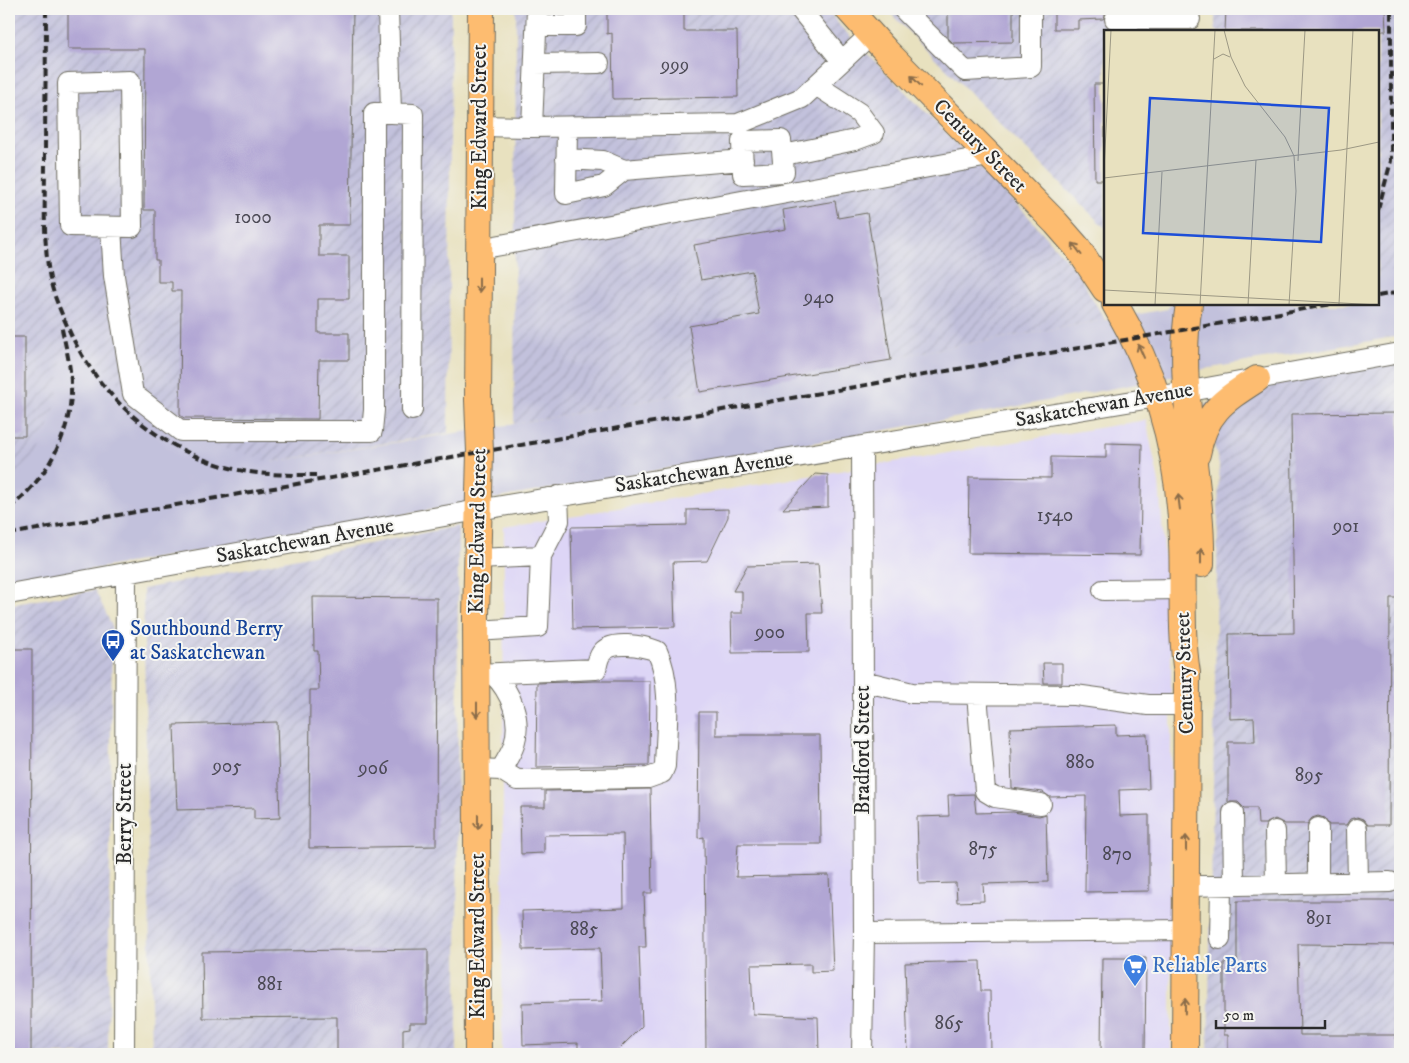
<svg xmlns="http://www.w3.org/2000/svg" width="1409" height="1063" font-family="'IM FELL DW Pica',serif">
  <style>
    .built { fill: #ddd5f6 }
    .industrial { fill: url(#industrial-furrows) }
    .railway { fill: #c2c1dc }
    .building { fill: #b1a6d4 }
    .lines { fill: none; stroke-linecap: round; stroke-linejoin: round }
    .minor-casing { stroke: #6d6b5f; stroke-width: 22 }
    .major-casing { stroke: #6d6b5f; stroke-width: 28 }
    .minor { stroke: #fff; stroke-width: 20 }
    .major { stroke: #fdbc70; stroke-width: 26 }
    .rail { stroke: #2b2b2b; stroke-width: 4; stroke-dasharray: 8 4; stroke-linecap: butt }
    .oneway { stroke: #8a6c4a }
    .labels { text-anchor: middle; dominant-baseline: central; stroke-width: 4; stroke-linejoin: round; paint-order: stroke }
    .number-label { font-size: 19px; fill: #4c4a55 }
    .street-label { font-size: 21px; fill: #2b2b2b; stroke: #f6f6f2 }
    .transit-label { font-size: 21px; fill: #164399; stroke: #f6f6f2; text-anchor: start }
    .shop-label { font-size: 21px; fill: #366cbe; stroke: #f6f6f2; text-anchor: start }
    .inset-road { fill: none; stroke: #9c9884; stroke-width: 1 }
    .view { fill: #1d4ed8; fill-opacity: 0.15; stroke: #1d4ed8; stroke-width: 2.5 }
    .inset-edge { fill: none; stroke: #2b2b2b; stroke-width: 2.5 }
  </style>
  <defs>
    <pattern id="industrial-furrows" width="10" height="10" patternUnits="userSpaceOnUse" patternTransform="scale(1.25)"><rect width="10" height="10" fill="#c2c1dc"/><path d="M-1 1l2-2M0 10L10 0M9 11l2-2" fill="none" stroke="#a7a6bd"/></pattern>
  </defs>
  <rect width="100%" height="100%" fill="#f6f6f2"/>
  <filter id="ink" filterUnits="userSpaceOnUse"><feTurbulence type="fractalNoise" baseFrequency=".02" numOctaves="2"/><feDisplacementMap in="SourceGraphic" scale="10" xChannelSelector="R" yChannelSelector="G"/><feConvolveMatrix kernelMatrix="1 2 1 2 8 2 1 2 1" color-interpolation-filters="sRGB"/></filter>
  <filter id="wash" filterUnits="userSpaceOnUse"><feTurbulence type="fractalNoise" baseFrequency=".0096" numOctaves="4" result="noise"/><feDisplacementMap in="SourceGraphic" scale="20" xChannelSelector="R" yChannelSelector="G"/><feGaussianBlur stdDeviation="1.12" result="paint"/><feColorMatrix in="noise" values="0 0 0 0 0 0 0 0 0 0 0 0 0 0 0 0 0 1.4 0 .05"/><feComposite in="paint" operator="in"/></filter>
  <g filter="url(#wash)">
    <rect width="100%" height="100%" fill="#e8e1bf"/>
    <path class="built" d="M1146,420L1159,483L1171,643V1054H502L504,527Z"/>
    <path class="industrial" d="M9,9H451L448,433L271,462L9,515Z
      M516,9H827L841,27L1028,216L1077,272L1105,320L514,424Z
      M886,9H1177V31H1105V228Z
      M1215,9H1400V336L1198,370L1167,310L1171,304H1378V31H1215Z
      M1400,361V1054H1208L1219,465L1204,405L1231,392Z
      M458,526L457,1054H152L143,589Z
      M95,590L112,626L108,1054H9V605Z"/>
    <path class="railway" d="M1400,270V335L1198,370L1152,381L960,417L9,584V487L16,481L36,454L49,426L58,397L60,371L66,350L82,346L124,389L180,432L199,441L271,462L514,424L1196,304H1378V274Z"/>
    <g id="blocks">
      <path class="building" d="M68,9H353L350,225H319V256H349V299H318V333H349V360H319L318,419L184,418L180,415L181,291H172V282H158V260H155V210H144L145,49H68Z
        M607,9H684V31H737L738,97L613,99L612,33L607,34Z
        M948,9H1013V42L953,43L948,38Z
        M1054,9H1109L1103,19L1078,20V29H1054Z
        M1226,9H1385L1386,31H1225Z
        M1094,84H1105V180H1095Z
        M835,201L838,218L867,213L891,360L700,392L689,326L759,314L752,271L701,280L694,245L786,229L783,210Z
        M9,337H25V436H9Z
        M1399,413L1400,598H1390L1389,825H1368L1363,819L1357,817L1350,819L1346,825H1329L1324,818L1318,816L1312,818L1307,824H1285L1275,819L1265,824H1258L1257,808H1244L1238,802H1228V742H1255L1254,718L1230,719L1229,634L1294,633L1291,414Z
        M1106,443L1142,444L1140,555L968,553L969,477L1051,478V457L1106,458Z
        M815,474L828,475V507L783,509Z
        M728,509V517L707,561L673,562L675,627L573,629L571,527L687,525V510Z
        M818,564L822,613H808L809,652L732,653L731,613H742V591H733L747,566Z
        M313,597L437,598L436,846L309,848L310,690H319L318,651H314Z
        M9,649H32L31,1054H9Z
        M1043,663H1062V683H1044Z
        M595,681H650L649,765L536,767L537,683Z
        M699,712H716V735H820L821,844H738L736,877L829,875L833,971L811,972V964L751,965L753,1014L818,1017L819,1054H706L704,837L698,838Z
        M277,722L280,818L254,819V808L177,810L174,725Z
        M1116,725V735L1147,734L1149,789L1119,790L1120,816L1149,815V891L1085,892L1086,796L1050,797L1043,792L1012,788L1010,728Z
        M650,789L652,893H644L646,947H639L642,1026L614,1054H578V1043L523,1045L522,1003L602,1001L600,948L523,950L522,911L624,908L623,834L544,835V853L521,854L520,807H545V791Z
        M974,794L976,813L1013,812L1039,816L1046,814L1048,882L983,884L984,901L957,902L956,883L919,884L917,817L949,816L948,795Z
        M1237,901H1400V945L1298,944L1300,1035H1396V1054H1228V1035H1224V963H1237Z
        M428,949V1023H410V1028L403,1029V1052H337V1017L203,1018L202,952Z
        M1102,958H1146L1145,1054H1101Z
        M980,961L981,991H990L991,1054H908L905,963Z"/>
    </g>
  </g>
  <g filter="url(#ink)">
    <use href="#blocks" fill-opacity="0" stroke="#6d6b5f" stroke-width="1"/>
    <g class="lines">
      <g class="minor-casing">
        <path id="minor" d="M800,9L842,61L871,34
          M903,9L965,71L1031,67V9
          M1115,19H1190
          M537,26H576V9
          M535,64L599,63
          M130,81L132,227L70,226L68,83Z
          M391,113L413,114L412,410
          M480,126L532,127L537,9
          M532,127L738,124L802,98L842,61
          M567,127L566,194L604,186L624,170
          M781,140L784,172L743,174L742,141Z
          M784,155L855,140L874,133L859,113L816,85
          M566,159L603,161L624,170L743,160
          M111,227L114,276L133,394L181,431H372L374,410V113H391L388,9
          M479,249L989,156
          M862,446L864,933L862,1054
          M541,556L559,521L558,496
          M1103,590L1183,589
          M9,594L478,510L1157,397L1400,353
          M476,631L538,627L541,556L477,559
          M477,674L596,669C597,665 598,658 601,654C610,639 644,646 657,651C673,685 666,730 665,766L662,773L648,778L517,780L501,770L477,769
          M493,674C511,692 522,719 514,745C511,754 505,762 501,770
          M863,681L912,693L1075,695L1148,705H1187
          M977,694L985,791L995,797L1041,804
          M1233,813L1234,885
          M1318,828V883
          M1357,829L1358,883
          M1275,831L1276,884
          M1186,886L1390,882
          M864,933L1186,930
          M1220,939L1221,886
          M124,1054L126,574"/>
      </g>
      <g class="major-casing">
        <path id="major" d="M848,9L886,51L1056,223L1077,247L1105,289
          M1115,304C1157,376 1180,456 1182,540C1184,584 1180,629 1187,673L1185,1054
          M1189,304C1175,391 1203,477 1201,564
          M1197,454C1205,412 1223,401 1257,379
          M478,1054L476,616L480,452L478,400L481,9"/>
      </g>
      <use href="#minor" class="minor"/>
      <use href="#major" class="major"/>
      <path class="rail" d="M46,9C46,59 45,110 45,160C45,197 43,236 49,273C52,293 61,312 69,330C101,402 170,459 249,472C271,475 294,475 316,475
        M1378,210L1391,161V9
        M1378,296L1400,292
        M9,508C44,482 70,437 71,393C72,370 66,347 61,325
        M9,534L1332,304"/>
    </g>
    <defs><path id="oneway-shaft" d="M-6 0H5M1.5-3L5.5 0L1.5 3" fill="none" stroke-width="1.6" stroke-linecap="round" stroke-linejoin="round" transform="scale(1.25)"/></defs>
    <g class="oneway">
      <use href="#oneway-shaft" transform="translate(916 81) rotate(-134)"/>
      <use href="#oneway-shaft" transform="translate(1077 249) rotate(-127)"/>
      <use href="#oneway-shaft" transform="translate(479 285) rotate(90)"/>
      <use href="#oneway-shaft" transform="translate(1141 351) rotate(-114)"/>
      <use href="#oneway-shaft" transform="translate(1179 502) rotate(-97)"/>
      <use href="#oneway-shaft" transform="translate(1201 556) rotate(-90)"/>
      <use href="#oneway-shaft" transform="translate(477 710) rotate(90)"/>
      <use href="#oneway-shaft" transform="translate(478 822) rotate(90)"/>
      <use href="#oneway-shaft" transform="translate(1186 843) rotate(-90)"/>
      <use href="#oneway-shaft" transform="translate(1185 1006) rotate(-89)"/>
    </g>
  </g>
  <defs>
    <g id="bus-pin" transform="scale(1.25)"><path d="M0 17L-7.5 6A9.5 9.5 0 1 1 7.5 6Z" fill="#1a4fb4" stroke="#f6f6f2"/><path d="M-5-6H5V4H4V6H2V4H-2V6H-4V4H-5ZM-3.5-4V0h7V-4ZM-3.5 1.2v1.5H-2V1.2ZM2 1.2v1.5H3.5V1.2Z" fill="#fff"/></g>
    <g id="supermarket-pin" transform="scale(1.25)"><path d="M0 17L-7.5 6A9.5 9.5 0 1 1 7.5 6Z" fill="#3f7fe0" stroke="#f6f6f2"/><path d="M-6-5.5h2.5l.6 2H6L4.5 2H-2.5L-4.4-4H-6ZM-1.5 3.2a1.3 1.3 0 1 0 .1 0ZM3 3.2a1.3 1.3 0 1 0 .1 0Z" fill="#fff"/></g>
  </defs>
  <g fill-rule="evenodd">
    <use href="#bus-pin" x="113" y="641"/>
    <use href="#supermarket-pin" x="1135" y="966"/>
  </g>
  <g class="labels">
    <g class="number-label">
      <text x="675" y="65">999</text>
      <text x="253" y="217">1000</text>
      <text x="819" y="297">940</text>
      <text x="1055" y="515">1540</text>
      <text x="1346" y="526">901</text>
      <text x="770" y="632">900</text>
      <text x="1080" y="762">880</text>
      <text x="227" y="766">905</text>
      <text x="373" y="768">906</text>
      <text x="1309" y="775">895</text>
      <text x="983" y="849">875</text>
      <text x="1117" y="854">870</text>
      <text x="1319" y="918">891</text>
      <text x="584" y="929">885</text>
      <text x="270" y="984">881</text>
      <text x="949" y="1023">865</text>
    </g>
    <g class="street-label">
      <text transform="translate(480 127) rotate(-90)">King Edward Street</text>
      <text transform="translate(980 146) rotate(45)">Century Street</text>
      <text transform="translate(1104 405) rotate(-10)">Saskatchewan Avenue</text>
      <text transform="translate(704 472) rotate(-9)">Saskatchewan Avenue</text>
      <text transform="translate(478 531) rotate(-89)">King Edward Street</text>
      <text transform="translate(305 541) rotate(-10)">Saskatchewan Avenue</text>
      <text transform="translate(1185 673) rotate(-92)">Century Street</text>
      <text transform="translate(863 750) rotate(-90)">Bradford Street</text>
      <text transform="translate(125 814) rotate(-90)">Berry Street</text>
      <text transform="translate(478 936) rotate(-90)">King Edward Street</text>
    </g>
    <g class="transit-label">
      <text x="130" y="629">Southbound Berry<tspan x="130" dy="24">at Saskatchewan</tspan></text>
    </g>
    <g class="shop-label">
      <text x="1152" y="966">Reliable Parts</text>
    </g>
  </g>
  <g transform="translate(1104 30)">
    <rect width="275" height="275" fill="#e8e1bf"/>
    <path class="inset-road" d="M120,0L127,27L141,56L181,107L190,126L192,161L185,275M110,29L119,24L126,27M195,108L201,0M194,131L195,108M0,140L7,0M0,148L237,120L275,112M0,260L275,275M235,274L249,0M51,275L58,142M96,275L111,0M144,275L152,130"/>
    <path class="view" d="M46,68L225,78L217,212L39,203Z"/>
    <rect width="275" height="275" class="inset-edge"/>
  </g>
  <rect width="1409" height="1063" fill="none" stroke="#f6f6f2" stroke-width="30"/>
  <path d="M1216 1020v8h109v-8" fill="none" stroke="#2b2b2b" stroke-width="2.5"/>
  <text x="1224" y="1020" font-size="15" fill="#2b2b2b" stroke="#f6f6f2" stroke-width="4" paint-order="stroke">50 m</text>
</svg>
